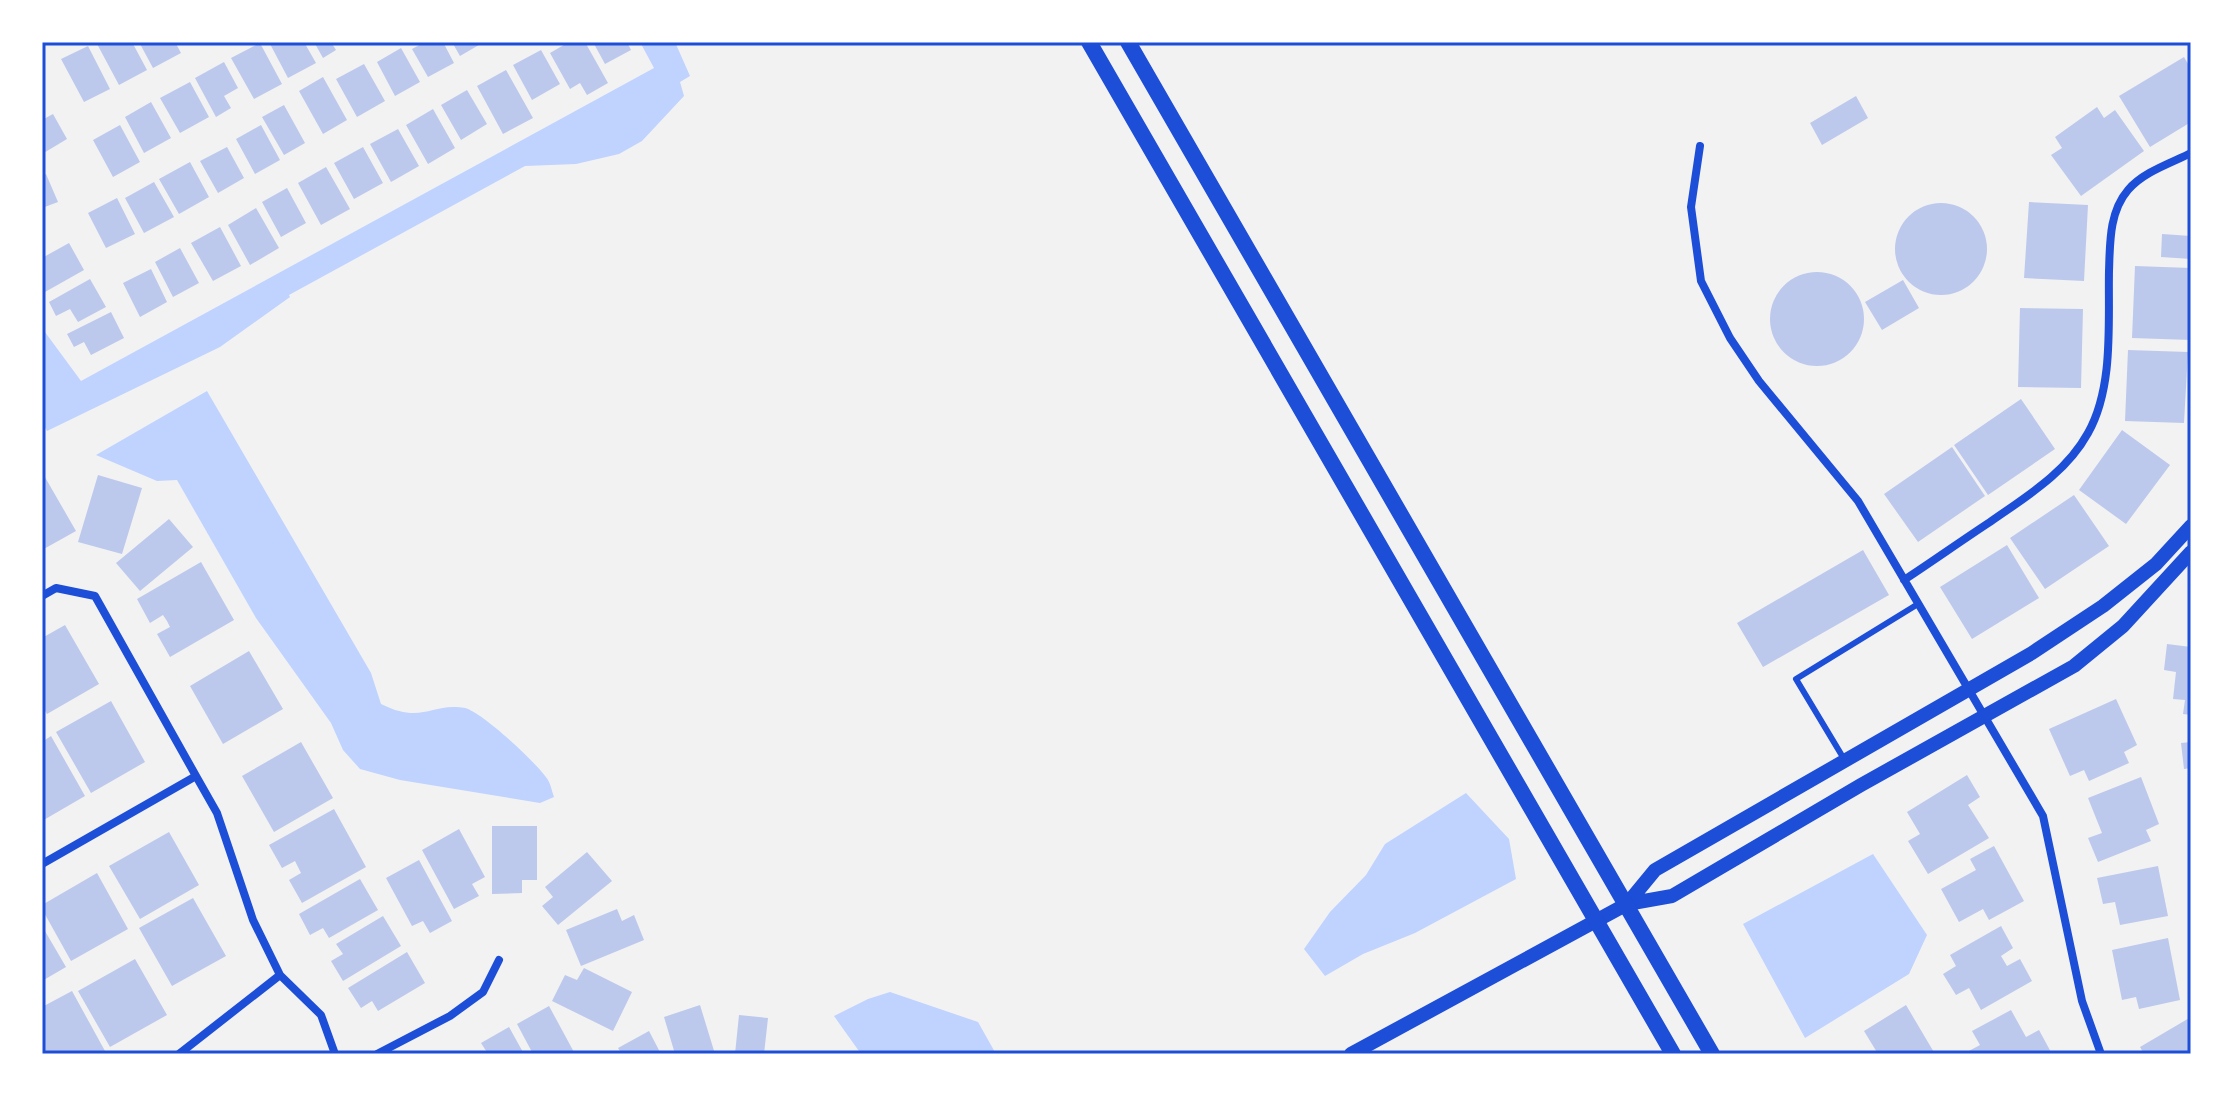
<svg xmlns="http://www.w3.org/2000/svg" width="2233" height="1096" font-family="'Nunito Sans',sans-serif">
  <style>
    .water { fill: #bfd3fe }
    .building { fill: #bdc9ec }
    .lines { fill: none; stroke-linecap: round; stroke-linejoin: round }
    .service { stroke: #1d4ed8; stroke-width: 6 }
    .minor { stroke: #1d4ed8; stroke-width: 8 }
    .tertiary { stroke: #1d4ed8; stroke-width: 14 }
    .secondary { stroke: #1d4ed8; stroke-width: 16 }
    .neatline { fill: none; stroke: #1d4ed8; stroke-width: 3 }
  </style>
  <rect width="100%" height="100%" fill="#f2f2f2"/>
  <path class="water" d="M640,42H675L690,76L680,82L684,96L642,141L619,154L576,164L525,166L289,295L290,297L220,347L47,431L42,423V328L81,381L654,68Z
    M207,391L371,673L381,704C423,725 431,702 465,708C482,712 538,764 548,780C551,785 552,792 554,797L540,803L400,780L360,769L343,750L331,723L256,618L177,480L157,481L96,455Z
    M1466,793L1509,839L1516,879L1415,933L1363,954L1325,976L1304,949L1330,912L1366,875L1385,844Z
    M1873,854L1927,935L1909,974L1805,1038L1743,924Z
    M890,992L978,1022L996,1054H861L834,1016L868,999Z"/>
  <path class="building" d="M96,42H132L147,70L119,85Z
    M139,42H175L181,53L153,68Z
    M269,42H304L316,63L288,78Z
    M314,42H331L336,50L323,58Z
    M425,42H443L454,63L428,77L412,49Z
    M452,42H484L460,56Z
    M569,42H585L608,83L587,95L580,83L570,89L550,53Z
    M593,42H627L631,50L605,64Z
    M260,43L282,84L254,99L231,58Z
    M88,46L110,89L84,102L61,59Z
    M401,48L420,82L395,96L377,62Z
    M541,50L560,84L532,100L513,65Z
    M2184,57L2191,69V122L2150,147L2119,96Z
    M224,62L238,88L224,96L231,108L216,117L195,78Z
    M364,64L385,101L357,117L336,79Z
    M506,70L533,118L503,134L477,86Z
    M323,77L347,120L323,134L299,91Z
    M190,82L209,117L180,133L160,98Z
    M467,90L487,124L461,140L441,105Z
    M1856,96L1868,118L1822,145L1810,123Z
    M151,102L171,138L144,153L125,117Z
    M284,105L305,143L284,155L262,117Z
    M2097,107L2104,118L2115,110L2144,151L2081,196L2051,155L2062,148L2055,137Z
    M433,109L455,148L428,164L406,125Z
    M53,114L67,139L42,154V120Z
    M120,125L140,162L113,177L93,140Z
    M261,125L280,160L255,174L236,139Z
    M398,129L419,166L391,182L370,144Z
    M227,147L244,178L218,193L200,161Z
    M363,147L383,183L354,199L334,163Z
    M190,162L209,197L179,214L159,179Z
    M326,167L350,209L321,225L298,183Z
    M46,174L58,202L42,208V175Z
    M154,182L174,217L144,233L125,198Z
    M287,188L306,223L281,237L262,202Z
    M117,198L135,234L106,248L88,213Z
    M2029,202L2088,205L2084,281L2024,278Z
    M1895 249a46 46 0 1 1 92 0a46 46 0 1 1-92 0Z
    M256,208L279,248L250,265L228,225Z
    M220,227L241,266L213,281L191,243Z
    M2162,234L2191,236V259L2161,257Z
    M69,243L84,270L45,292L42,286V258Z
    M180,248L199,283L173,297L155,262Z
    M2135,266L2191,268V340L2132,338Z
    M151,269L167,302L140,317L123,283Z
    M1770 319a47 47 0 1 1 94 0a47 47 0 1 1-94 0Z
    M90,279L106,307L78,322L70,309L56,316L49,302Z
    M1903,280L1919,308L1882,330L1865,302Z
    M2020,308L2083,309L2081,388L2018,387Z
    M111,312L124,338L91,355L84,342L74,347L67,334Z
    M2128,350L2188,352L2184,423L2125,421Z
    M2021,399L2055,449L1988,495L1954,445Z
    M2122,430L2170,465L2126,524L2079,490Z
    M1952,447L1985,496L1918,542L1884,494Z
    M42,472L76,531L42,550Z
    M98,475L142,488L122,554L78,542Z
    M2074,495L2109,546L2045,589L2010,538Z
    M169,519L193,547L140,591L116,563Z
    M2007,545L2039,598L1972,639L1940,587Z
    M1863,550L1889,595L1763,667L1737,623Z
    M201,562L234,620L170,657L157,634L170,627L167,621L163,615L150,623L137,599Z
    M65,625L99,684L47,714L42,706V638Z
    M2167,644L2191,647V715L2183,714L2185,700L2173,699L2176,672L2164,670Z
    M249,651L283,709L223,744L190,686Z
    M2116,699L2137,745L2124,752L2129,763L2089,781L2084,770L2070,776L2049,729Z
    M111,701L145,762L91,793L56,732Z
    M51,736L85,796L42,821V742Z
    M301,742L333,798L274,832L242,776Z
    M2191,742V768L2184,769L2181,743Z
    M1967,775L1980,797L1968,805L1989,838L1928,874L1908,841L1920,834L1907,812Z
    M2141,777L2159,824L2146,830L2151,841L2098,862L2088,838L2102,833L2088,798Z
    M334,809L366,867L302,903L289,880L301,873L295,861L282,868L269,845Z
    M492,826H537V880H522V893L492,894Z
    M459,829L485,877L472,884L479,896L454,909L422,850Z
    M169,832L199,885L140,919L109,866Z
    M1994,846L2024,901L1989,920L1983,909L1959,922L1941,889L1976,870L1970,859Z
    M587,852L612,881L558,925L542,906L553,897L545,887Z
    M419,860L452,921L430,933L423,921L412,926L386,878Z
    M2158,866L2168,916L2120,925L2115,902L2103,904L2097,878Z
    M97,873L128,929L71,961L42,909V905Z
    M360,879L378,910L329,938L323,928L310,935L299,914Z
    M193,898L226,956L172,986L139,928Z
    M617,909L622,921L634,915L644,940L581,966L566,930Z
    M383,916L401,946L343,981L331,961L343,954L336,944Z
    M42,926L66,967L42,981Z
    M2001,926L2013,948L2001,956L2007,966L2020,959L2032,981L1981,1010L1969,988L1956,995L1943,974L1956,966L1950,955Z
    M2168,938L2180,1000L2139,1009L2136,997L2122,1000L2112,950Z
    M407,952L425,983L378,1011L372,1001L361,1008L348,988Z
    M135,959L167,1015L110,1047L78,991Z
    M584,968L632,992L613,1031L552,1001L565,975L577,980Z
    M72,991L105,1051L99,1054H76L75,1052L42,1054V1007Z
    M700,1005L715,1054H675L664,1017Z
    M1906,1005L1935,1054H1878L1864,1031Z
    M549,1006L575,1054H533L517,1024Z
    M2011,1010L2026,1037L2039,1030L2052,1054H1968L1967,1052L1980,1045L1972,1031Z
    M739,1015L768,1018L764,1054H735Z
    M2191,1017V1054H2144L2140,1047Z
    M509,1027L524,1054H488L481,1043Z
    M649,1031L661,1054H622L618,1048Z"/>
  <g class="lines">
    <path class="service" d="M1844,759L1796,679L1918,604"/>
    <path class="minor" d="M1700,146L1691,207L1701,281L1730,338L1759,381L1858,501L2043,816L2082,1001L2101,1054
      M1904,580C1933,561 1961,541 1990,522C2027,496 2066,473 2088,433C2114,387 2108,322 2109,271C2110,244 2109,212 2128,190C2143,172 2171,163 2191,153
      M42,596L56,588L95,596L196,776L42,864
      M196,776L217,813L253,920L280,975L321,1015L335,1054
      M179,1054L280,975
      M377,1054L450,1016L483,992L499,960"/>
    <path class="tertiary" d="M1627,904L1655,870L2032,653L2103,606L2156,564L2191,526
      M1351,1054L1627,904L1672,896L1861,785L2074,666L2123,626L2191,552"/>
    <path class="secondary" d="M1089,42L1673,1054
      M1128,42L1712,1054"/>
  </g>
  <rect width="2233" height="1096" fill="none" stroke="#ffffff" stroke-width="88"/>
  <rect x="44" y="44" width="2145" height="1008" class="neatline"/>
</svg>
